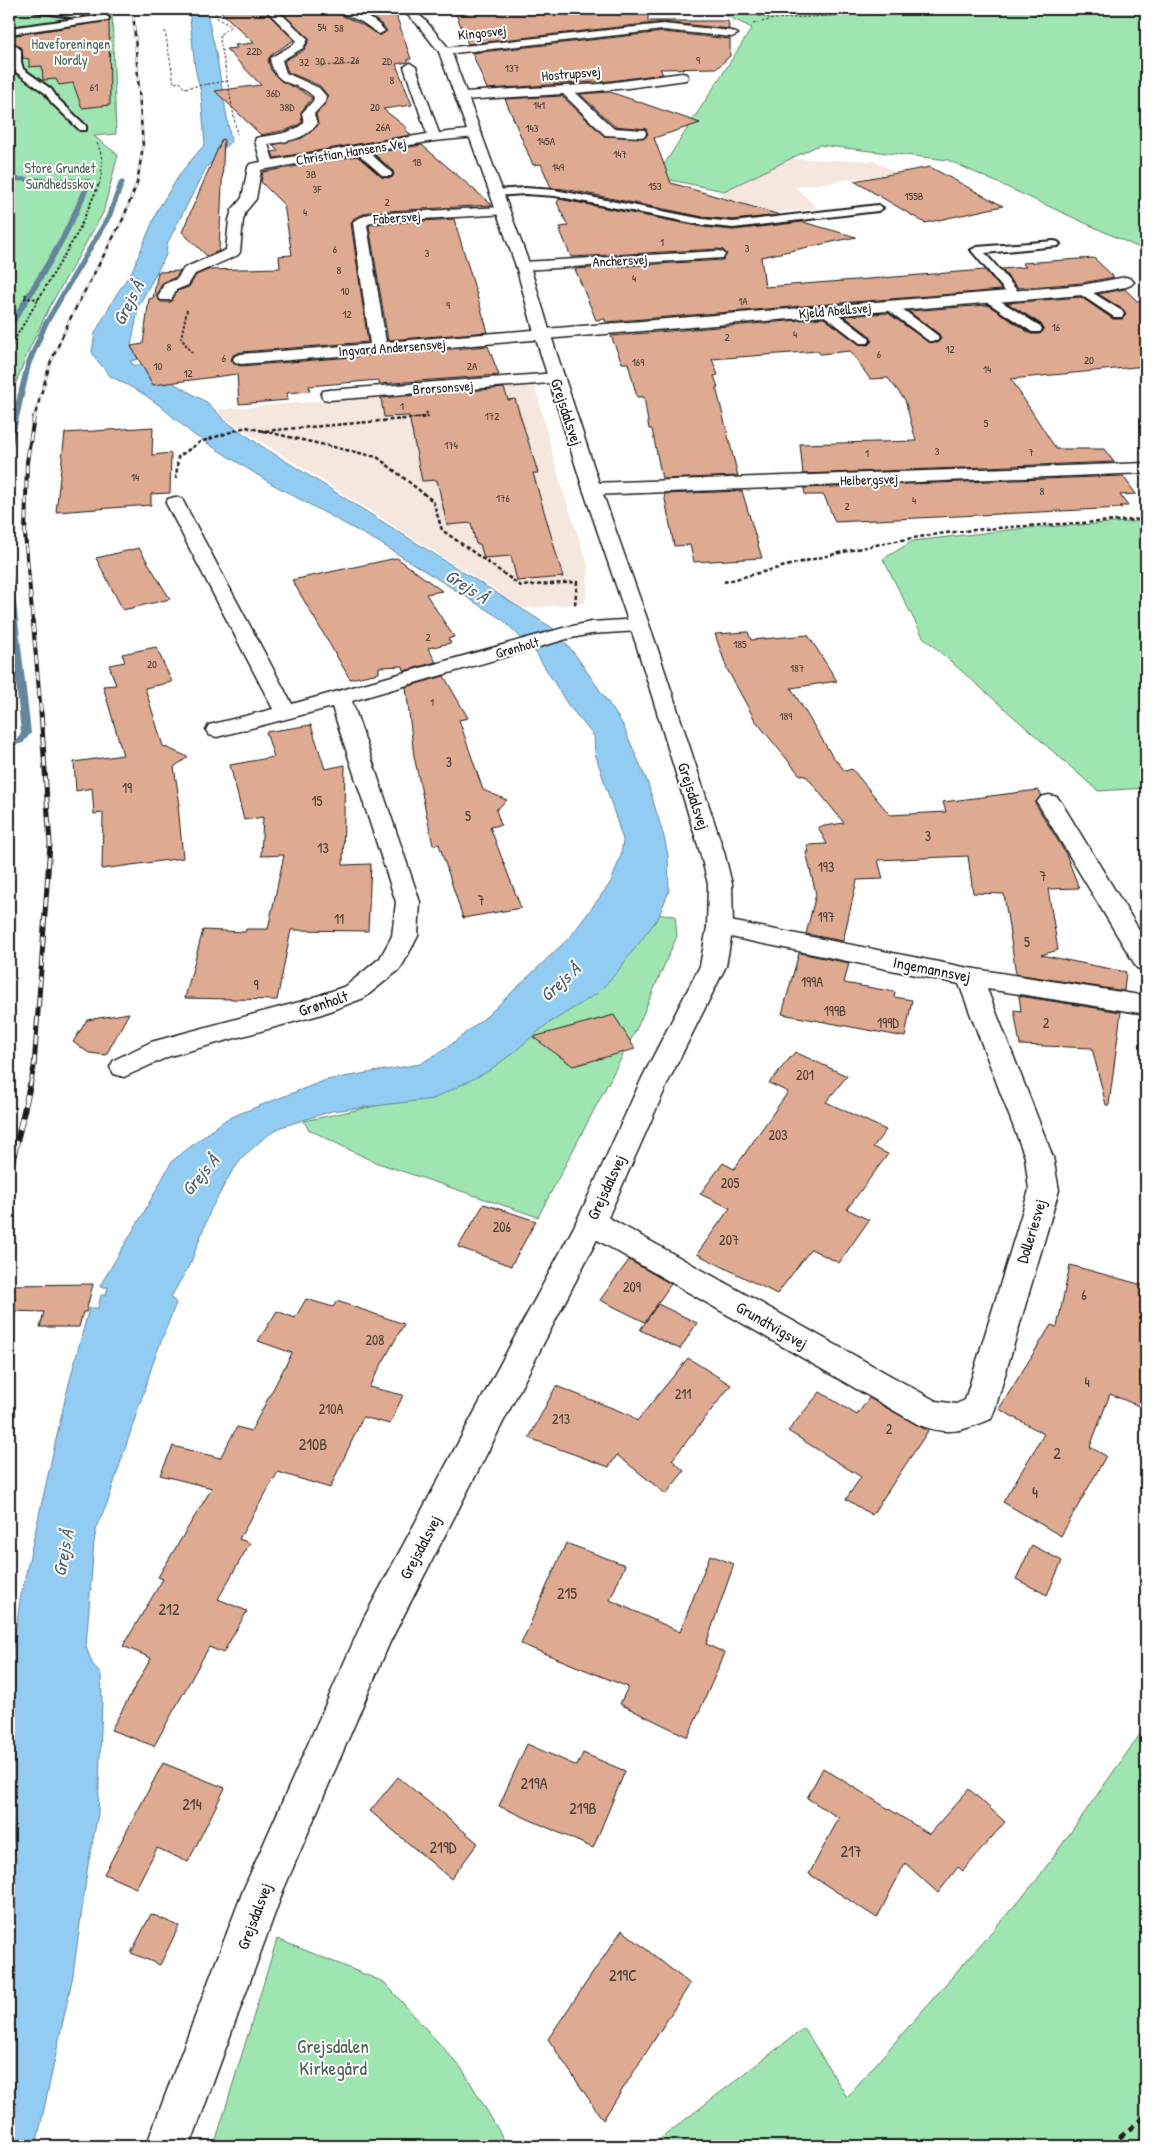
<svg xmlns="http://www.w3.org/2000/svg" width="1155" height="2155" font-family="'Patrick Hand',sans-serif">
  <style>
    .built { fill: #f5e6de }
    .green { fill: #9fe5b2; stroke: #5e8067 }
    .water { fill: #93ccf3; stroke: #63869d }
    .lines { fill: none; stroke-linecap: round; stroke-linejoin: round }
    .stream { fill: #63869d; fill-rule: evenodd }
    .building { fill: #deaa91; stroke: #1c1c1c }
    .lane-casing { stroke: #1c1c1c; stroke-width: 4 }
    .street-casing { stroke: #1c1c1c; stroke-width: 3 }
    .secondary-casing { stroke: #1c1c1c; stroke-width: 3 }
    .path-far3 { stroke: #1c1c1c; stroke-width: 1; stroke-dasharray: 2.5 2; stroke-linecap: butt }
    .path-far2 { stroke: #1c1c1c; stroke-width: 2; stroke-dasharray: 2.5 2; stroke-linecap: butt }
    .path-far1 { stroke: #1c1c1c; stroke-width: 2.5; stroke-dasharray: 4 2.5; stroke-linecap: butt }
    .path { stroke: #1c1c1c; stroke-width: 4.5; stroke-dasharray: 7 5.5; stroke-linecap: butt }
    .lane { fill: #fff; fill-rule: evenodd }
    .street { fill: #fff; fill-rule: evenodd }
    .secondary { fill: #fff; fill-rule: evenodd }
    .rail-far3-casing { stroke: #1c1c1c; stroke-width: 2.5 }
    .rail-far2-casing { stroke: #1c1c1c; stroke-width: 4 }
    .rail-far1-casing { stroke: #1c1c1c; stroke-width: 5 }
    .rail-casing { stroke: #1c1c1c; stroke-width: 6 }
    .rail-far3 { stroke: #fff; stroke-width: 2; stroke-dasharray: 5; stroke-linecap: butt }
    .rail-far2 { stroke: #fff; stroke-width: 2.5; stroke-dasharray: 8; stroke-linecap: butt }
    .rail-far1 { stroke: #fff; stroke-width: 3; stroke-dasharray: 10; stroke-linecap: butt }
    .rail { stroke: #fff; stroke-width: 4.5; stroke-dasharray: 12; stroke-linecap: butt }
    .labels { text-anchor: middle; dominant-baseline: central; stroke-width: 4; stroke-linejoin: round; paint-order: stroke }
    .far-number-label { font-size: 11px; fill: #4c4039 }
    .far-street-label { font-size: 14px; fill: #1c1c1c; stroke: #fff }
    .far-park-label { font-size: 14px; fill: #4a6250; stroke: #fff }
    .number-label { font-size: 14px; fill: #4c4039 }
    .street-label { font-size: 16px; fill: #1c1c1c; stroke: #fff }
    .near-number-label { font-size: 16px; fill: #4c4039 }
    .water-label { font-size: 18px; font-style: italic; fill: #465a67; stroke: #fff }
    .near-park-label { font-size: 19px; fill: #4a6250; stroke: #fff }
  </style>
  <rect width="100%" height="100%" fill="#fff"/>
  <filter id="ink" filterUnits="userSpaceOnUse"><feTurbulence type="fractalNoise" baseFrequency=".02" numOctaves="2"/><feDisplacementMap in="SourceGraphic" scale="10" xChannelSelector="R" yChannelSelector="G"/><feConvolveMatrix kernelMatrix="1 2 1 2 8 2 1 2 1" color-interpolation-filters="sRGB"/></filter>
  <g filter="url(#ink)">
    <path class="built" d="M791,159L875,161L896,173L795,187L818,208L759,215L714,216L724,191Z
      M534,384L561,485L589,568L585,603L523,608L212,410Z"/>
    <path class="green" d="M9,9H112L116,134L94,136L118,155L103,213L49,308L27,354L9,401Z
      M712,9H1146V251L948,160L819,145L724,191L656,177L752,28Z
      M1146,521V788L1098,791L923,637L883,559L913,541L1027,528Z
      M652,914L675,916L677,936L637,1028L538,1217L372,1161L308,1129L304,1121L445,1091Z
      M1146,1726V2146H651L804,2028L847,2097L1036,1881Z
      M277,1939L384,1982L463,2070L506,2143L514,2146H214Z"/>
    <path class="water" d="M189,9H206L216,53L231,141L206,168L167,244L166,255L139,305L131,346L138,359L131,361L133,365H142L208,403L223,419L260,445L554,629L577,657L622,723L647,781L664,837L668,855L669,891L658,918L617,972L598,993L546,1025L513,1053L487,1072L433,1099L332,1111L281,1127L265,1137L245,1155L231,1173L211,1209L191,1262L171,1297L176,1303L155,1357L107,1504L97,1525L94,1542L86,1647L92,1663L101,1675L102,1701L98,1814L88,1865L73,1975L36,2146H9V1900L16,1863L9,1795V1677L20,1600L66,1395L89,1308H98L101,1295H106L108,1287H100L101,1284L143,1214L172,1161L225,1120L241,1113L326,1080L420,1064L448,1047L488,1015L571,936L611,882L621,855L623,840L595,753L594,736L568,705L536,653L503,620L380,543L272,484L194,435L159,405L142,393L110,376L96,359L92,352L95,333L116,295L132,271L158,209L182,171L205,144L201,93L195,68Z"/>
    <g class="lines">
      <path class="stream" d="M9,177L89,179L92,181C72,234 42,281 12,328L9,330V323L60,238L86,183L9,181Z
        M122,180L125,182L112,216L48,325L31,365L13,444L9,446V430L25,365L42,325L106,216L119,182Z
        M9,575L13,577L31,733L23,743L9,747V741L17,739L21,733L9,613Z"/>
    </g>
    <path class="building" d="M218,9H263L294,40L271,55L268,60L271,70L281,81L300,90L312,98L301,112L302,122L298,125L287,130L261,135L215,91L261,85L226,49L237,48L235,45L254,43Z
      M278,9H334L336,13L361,24L380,36L387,31L381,24L370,16L351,9H394L411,59H408V62L396,64L412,105L383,109L407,128L405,129L411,135L274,158L272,152L278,151L272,145L302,138L318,125L316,114L326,103L328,96L320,86L288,72L284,61L304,50L310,39Z
      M454,9H648V21H728L729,29L663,22L468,44Z
      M109,21L110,105L82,108L73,83L59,85L56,79L43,80L42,66L29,67V59L23,58L22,49L9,38V36Z
      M663,32L730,39V56L717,68L660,69L663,74L610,81L487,89L472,53Z
      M610,92L700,123L654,138L671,183L780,215L733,220L703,217L565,189L551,188L541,164L533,165L505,99L562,96L604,136L645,138L648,134L646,129L614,126L580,94Z
      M222,139L224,140L219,251L207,256L182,232Z
      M422,145L492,205L369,212L354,218L351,223L368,342L241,352L233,355L231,360L234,364L241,366L488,346L499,375L379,384V380L309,386L310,391L287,393L288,400L239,404L237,374L153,385L131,346L143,344L149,299L153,298L158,272L180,271L176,277L162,283L156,296L161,302H171L177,291L189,287L196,275L208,270L280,268L279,256L292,255L284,205L261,182L263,172L357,156L382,177L391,178L394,175L393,171L373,153Z
      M930,167L1003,206L925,223L854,181Z
      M559,199L703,227L733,230L803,222L856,237L761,257L765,287L985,270L1002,290L606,322L605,319L596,320L575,269L723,260L727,254L723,250L718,249L571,257L560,230H562L560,227L568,226L557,203Z
      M454,219L488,332L388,340L369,226L373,224Z
      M1094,258L1114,277L1082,283L1018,288L1001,269L1026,267L1022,263Z
      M1125,289L1137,301L1146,300V366L1011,379L1056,449H1104L1114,462L803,474L800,444L916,441L905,400L888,378L870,379L850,351L820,354L818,351L712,359L718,375L714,376L718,387H716L738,476L662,479L652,429H649L644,397H637L628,363H622L611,336L824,318L859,344L868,345L872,341L870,336L844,316L888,313L928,342L937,343L941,339L939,334L908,311L988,305L1031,334H1040L1044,330L1041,324L1007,303L1081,297L1113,319H1122L1126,315L1124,310L1098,294Z
      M504,388L508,400L515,399L538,473H533L563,577L517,581L511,556L484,558L480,544H476L471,523L447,525L437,480L422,481L409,416L384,417L381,398Z
      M153,427L152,455L171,453L170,493L151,494V505L56,512L65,433Z
      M1123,476L1136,494L1120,495L1128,506H1120L1122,508L835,522L824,495H805L804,488Z
      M742,491L762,558L694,562L690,545L674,546L664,494Z
      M139,548L170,599L123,610L96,558Z
      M397,558L442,591L426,594L454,637L448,639L451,643L428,648L436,662L404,671L403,666L379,667V673L350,679L292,580Z
      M748,632L751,640L808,635L837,681L791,688L831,754L845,771L852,769L890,815L946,812L943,802L1038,790L1042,795L1035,803L1066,854L1079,888L1048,889L1058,950L1041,955L1126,972L1124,991L1016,974L1004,894L973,893L968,856L878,860L883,879L857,880L843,941L806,934L816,894L806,852H809L807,845L827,844L818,827L844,823L807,777L799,774L755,720L727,669L715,634Z
      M156,647L172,682L145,688L163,746L188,757L174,767L180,805H178L183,858L102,869L103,813L94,814L92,788L76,791L74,762L123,755L103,686L116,685L109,665L125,662L122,654Z
      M444,676L468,718L459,720L483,790L507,800L496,810L501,825L490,827L521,908L463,918L439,844L433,845L414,756L406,687Z
      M311,725L325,769L345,765L343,865L371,864L368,931L291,930L277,1000L185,998L203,930L245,932L246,929H268L284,855L261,856L263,817L244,820L230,765L274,757L266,732Z
      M799,953L849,963L844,983L895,992L894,997L912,1000L905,1037L782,1014Z
      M1019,996L1121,1012L1109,1105H1106L1092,1048L1020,1045L1014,1010L1021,1011Z
      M129,1013L106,1055L89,1053L73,1042L87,1020Z
      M614,1015L635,1049L573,1066L533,1037Z
      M795,1052L847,1076L826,1102L886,1130L873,1147L888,1154L847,1209L869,1220L839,1263L811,1249L777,1294L697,1254L730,1208L700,1194L723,1163L734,1169L788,1092L769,1083Z
      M484,1204L536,1221L511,1266L458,1247Z
      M629,1260L671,1284L645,1322L600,1300Z
      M1070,1265L1146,1286V1409L1110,1394L1090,1447L1106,1456L1061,1536L1003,1502L1044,1434L999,1409L1051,1325L1057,1327Z
      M93,1284L86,1312H83L79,1327H40L44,1312L9,1311V1285Z
      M306,1299L333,1307L337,1301L404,1324L369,1387L403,1395L390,1424L363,1417L330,1488L278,1472L239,1539L250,1543L218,1599L247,1611L223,1653L209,1647L154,1746L111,1730L151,1658L123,1646L163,1579L158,1577L212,1488L160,1475L173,1446L220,1458L237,1427L251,1431L292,1353L258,1341L277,1311L295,1318Z
      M658,1304L697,1323L680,1349L640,1330Z
      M688,1358L731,1385L672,1460L684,1471L666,1494L617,1455L609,1467L529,1438L556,1386L630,1415L637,1421Z
      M820,1392L857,1415L869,1398L928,1431L872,1515L846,1499L861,1477L788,1431Z
      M566,1543L625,1565L610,1600L680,1632L710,1555L734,1564L706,1644L725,1653L688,1737L620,1704L628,1687L521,1644Z
      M1032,1545L1062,1561L1047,1595L1016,1579Z
      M527,1744L577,1766L583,1753L625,1771L593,1848L499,1806Z
      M163,1763L225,1788L188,1862L157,1848L136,1888L104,1874Z
      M823,1768L929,1834L969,1789L1005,1822L963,1871L958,1867L938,1893L905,1863L877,1918L809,1874L839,1818L807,1798Z
      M398,1777L478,1843L451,1879L370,1811Z
      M151,1914L179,1926L160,1965L131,1953Z
      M622,1930L690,1984L603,2120L548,2039Z"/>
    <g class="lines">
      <g class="lane-casing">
        <path id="lane" d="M9,9H18L9,13Z
          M32,9C46,8 71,7 82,15L78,18L36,12Z
          M105,15L109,18L108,20L9,34V28Z
          M9,40L21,50V62L23,69L51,89L58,99L86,126V130H80L52,103L45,93L16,72L11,62L12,51L9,47Z
          M359,146L363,147L391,172L392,174L391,176H383L355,151V147Z
          M525,188L555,190L703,219L733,222L878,205L883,208L878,211L733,228L703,225L555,196L525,194L496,196L491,193L496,190Z
          M1054,241L1058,242L1060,244L1058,246L985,253L1020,294L1014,298L1010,297L971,250L977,247Z
          M1082,286L1122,311L1124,314L1122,317H1114L1078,293L1076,290L1078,287Z
          M988,293L1040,326L1042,329L1040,332H1032L984,300L982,297Z
          M889,301L893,302L937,335L939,338L937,341H929L885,308L883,305L885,302Z
          M826,307L830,308L868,337L870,340L868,343H860L822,314L820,311L822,308Z"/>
      </g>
      <g class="street-casing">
        <path id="street" d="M162,9H180C177,14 165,14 162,9Z
          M265,9H276L308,39L303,48L282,60L286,73L319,88L326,96L325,102L314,114L317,124C306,139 286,142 268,144L273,160L427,134L404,67L410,63L416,67L439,133L476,129L482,133L476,137L434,141L261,170L256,199L246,211L243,220L240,252L238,255L195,274L188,285L176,290L171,300H161L158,297L164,284L177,279L184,268L226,250L229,220L232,210L242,198L248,167L250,164L261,162L255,141L256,138C274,134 290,135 304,123L302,113L313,101L314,97C297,79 276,90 270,59L272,57L294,44L296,40Z
          M336,9C355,9 372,16 385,31L379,34L362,22L337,11Z
          M663,24L732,31L738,34L732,37L663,30L445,54L439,51L445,48Z
          M682,73L686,74L688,77L686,80L628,88L576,93L613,128L645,130L646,133L645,136L640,137L605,135L563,94L463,100L457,96L463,92L600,84Z
          M502,207L507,208L509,211L507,214L372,222L367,225L386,342L1082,285L1126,277L1131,279L1134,282L1131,285L1126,287L1082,295L241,364L235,362L233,359L235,356L241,354L370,344L353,223L355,220L369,214Z
          M718,251L723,252L725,255L723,258L523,270L518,269L516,266L518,263L523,262Z
          M557,373L563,374L565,378L563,382L329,400L323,399L321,395L323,391L329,390Z
          M1146,463V473L592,495L586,493L583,489L586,485L592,483Z
          M175,497L182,499L184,503L292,704L563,628L591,622L639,619L646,621L649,625L646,629L639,631L591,634L567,639L352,701L420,902L418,936L403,964L399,970L364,998L319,1015L170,1056L124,1077L114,1074L110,1067L114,1060L151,1042L303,1001L346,986L380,958L392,936L396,902L332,707L217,737L209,735L206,730L209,725L273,709L166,503L168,499Z
          M1049,795L1057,797L1061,802L1146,941V971L1137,968L1037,802L1041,797Z
          M720,919L969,968L1146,996V1014L987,989L1053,1157L1059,1190L995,1409L991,1419C962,1431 950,1436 919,1425L580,1230L576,1222L580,1214L591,1210L602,1214L936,1401L956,1404L965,1400L1029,1190L1025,1157L959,984L711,933L707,927L711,921Z"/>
      </g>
      <g class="secondary-casing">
        <path id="secondary" d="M401,9H412L425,20L451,51L530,266L551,336L601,489L656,644L724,852L732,884L733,927L726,966L670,1078L606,1222L390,1642L283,1891L190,2146H146L244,1888L364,1618L577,1221L642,1078L700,966L707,927L708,884L700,852L636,644L583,489L535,336L516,266L439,52L417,24Z"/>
      </g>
      <path class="path-far3" d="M213,9L218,19L231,26L221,34L220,39L237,134
        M741,11L772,19
        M753,24L774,19L952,9
        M165,31L174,83L180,82L184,88L227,81
        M320,66L358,64
        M97,143C104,158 103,169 99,185"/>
      <path class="path-far2" d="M26,294L24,298L39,299
        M187,310L181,338L192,353
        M9,349L78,232L99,184
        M413,418L428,417L426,411"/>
      <path class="path-far1" d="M263,431L377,457L433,501L442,530L521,586L577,582L575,605
        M176,479L178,457L200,442L246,427L263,431L428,417
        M724,582C797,563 871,543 946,533C1012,525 1079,524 1146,519"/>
      <path class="path" d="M1110,2146L1146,2115"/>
      <use href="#lane" class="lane"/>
      <use href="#street" class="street"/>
      <use href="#secondary" class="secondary"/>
      <g class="rail-far3-casing">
        <path id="rail-far3" d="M34,418L50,364L71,317L123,219L137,183L143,146L133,9"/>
      </g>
      <g class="rail-far2-casing">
        <path id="rail-far2" d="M34,417L27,462L25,534L41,713"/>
      </g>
      <g class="rail-far1-casing">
        <path id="rail-far1" d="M30,1086L34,1067L50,844L41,712"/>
      </g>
      <g class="rail-casing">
        <path id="rail" d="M9,1176L30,1085"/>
      </g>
      <use href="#rail-far3" class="rail-far3"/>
      <use href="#rail-far2" class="rail-far2"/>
      <use href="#rail-far1" class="rail-far1"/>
      <use href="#rail" class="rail"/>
    </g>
  </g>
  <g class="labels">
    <g class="far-number-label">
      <text x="322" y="27">54</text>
      <text x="339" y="28">58</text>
      <text x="254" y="51">22D</text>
      <text x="339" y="60">28</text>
      <text x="355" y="60">26</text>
      <text x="698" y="60">9</text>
      <text x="320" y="61">30</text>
      <text x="387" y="61">2D</text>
      <text x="304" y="62">32</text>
      <text x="512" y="68">137</text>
      <text x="392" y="80">8</text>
      <text x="94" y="87">61</text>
      <text x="273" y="93">36D</text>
      <text x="539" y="105">141</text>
      <text x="287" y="107">38D</text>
      <text x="375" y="107">20</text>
      <text x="383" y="127">26A</text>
      <text x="532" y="128">143</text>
      <text x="546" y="141">145A</text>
      <text x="620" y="154">147</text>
      <text x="417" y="162">1B</text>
      <text x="558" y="167">149</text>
      <text x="311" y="174">3B</text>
      <text x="655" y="186">153</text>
      <text x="317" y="189">3F</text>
      <text x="914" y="196">155B</text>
      <text x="387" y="202">2</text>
      <text x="305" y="212">4</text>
      <text x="662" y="242">1</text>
      <text x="747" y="248">3</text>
      <text x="335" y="249">6</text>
      <text x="427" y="253">3</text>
      <text x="339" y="270">8</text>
      <text x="634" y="278">4</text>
      <text x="345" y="291">10</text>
      <text x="743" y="301">1A</text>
      <text x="448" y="305">9</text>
      <text x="347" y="314">12</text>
      <text x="1056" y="327">16</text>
      <text x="795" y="334">4</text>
      <text x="727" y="337">2</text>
      <text x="169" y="347">8</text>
      <text x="950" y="349">12</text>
      <text x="879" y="354">6</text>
      <text x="224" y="358">6</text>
      <text x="1089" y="360">20</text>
      <text x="638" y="362">169</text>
      <text x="158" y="366">10</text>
      <text x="472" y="366">2A</text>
      <text x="987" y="369">14</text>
      <text x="188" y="373">12</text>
      <text x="402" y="406">1</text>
      <text x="492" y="416">172</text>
      <text x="986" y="423">5</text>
      <text x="451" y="445">174</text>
      <text x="937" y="451">3</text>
      <text x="1031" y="452">7</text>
      <text x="867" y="453">1</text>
      <text x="135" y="477">14</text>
      <text x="1042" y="491">8</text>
      <text x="503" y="498">176</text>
      <text x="914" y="500">4</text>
      <text x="847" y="506">2</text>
      <text x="428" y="637">2</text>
      <text x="740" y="644">185</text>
      <text x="152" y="664">20</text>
      <text x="797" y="668">187</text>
      <text x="432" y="702">1</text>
      <text x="786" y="716">189</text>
    </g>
    <g class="far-street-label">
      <text transform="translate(482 32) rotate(-6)">Kingosvej</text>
      <text transform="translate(571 73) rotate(-5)">Hostrupsvej</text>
      <text transform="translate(351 151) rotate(-9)">Christian Hansens Vej</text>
      <text transform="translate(397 217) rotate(-4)">Fabersvej</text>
      <text transform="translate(620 260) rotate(-3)">Anchersvej</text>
      <text transform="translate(835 310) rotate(-5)">Kjeld Abellsvej</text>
      <text transform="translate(392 347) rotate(-4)">Ingvard Andersensvej</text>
      <text transform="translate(443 387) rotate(-4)">Brorsonsvej</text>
      <text transform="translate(869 479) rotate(-2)">Heibergsvej</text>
      <text transform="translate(517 647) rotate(-16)">Grønholt</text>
    </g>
    <g class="far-park-label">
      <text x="71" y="43">Haveforeningen<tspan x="71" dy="16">Nordly</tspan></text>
      <text x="60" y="167">Store Grundet<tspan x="60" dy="16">Sundhedsskov</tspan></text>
    </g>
    <g class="number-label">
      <text x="449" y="761">3</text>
      <text x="127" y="787">19</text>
      <text x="317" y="800">15</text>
      <text x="468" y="815">5</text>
      <text x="928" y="835">3</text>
      <text x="323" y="847">13</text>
      <text x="826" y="866">193</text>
      <text x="1043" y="875">7</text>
      <text x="481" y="899">7</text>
      <text x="826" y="916">197</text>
      <text x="339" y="918">11</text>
      <text x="1027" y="941">5</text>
      <text x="812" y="981">199A</text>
      <text x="256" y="984">9</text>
      <text x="835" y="1010">199B</text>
      <text x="888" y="1022">199D</text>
      <text x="1046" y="1022">2</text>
      <text x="805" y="1074">201</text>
      <text x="778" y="1134">203</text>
      <text x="730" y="1182">205</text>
      <text x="502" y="1226">206</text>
      <text x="729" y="1239">207</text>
      <text x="632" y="1286">209</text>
      <text x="1084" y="1294">6</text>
      <text x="375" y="1339">208</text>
      <text x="1087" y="1381">4</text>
      <text x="683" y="1393">211</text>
      <text x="331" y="1408">210A</text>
      <text x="561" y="1418">213</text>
      <text x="889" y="1428">2</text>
    </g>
    <g class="street-label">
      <text transform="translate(567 412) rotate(72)">Grejsdalsvej</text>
      <text transform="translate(694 796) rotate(72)">Grejsdalsvej</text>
      <text transform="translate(932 969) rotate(11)">Ingemannsvej</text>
      <text transform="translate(323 1003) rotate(-18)">Grønholt</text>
      <text transform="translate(606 1187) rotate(-65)">Grejsdalsvej</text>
      <text transform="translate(1031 1231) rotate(-73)">Dolleriesvej</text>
      <text transform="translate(772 1325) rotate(30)">Grundtvigsvej</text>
      <text transform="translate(420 1547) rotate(-62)">Grejsdalsvej</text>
      <text transform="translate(254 1916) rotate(-69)">Grejsdalsvej</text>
    </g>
    <g class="near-number-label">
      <text x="313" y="1444">210B</text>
      <text x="1057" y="1453">2</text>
      <text x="1035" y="1492">4</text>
      <text x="567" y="1593">215</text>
      <text x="169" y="1609">212</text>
      <text x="534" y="1783">219A</text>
      <text x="192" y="1804">214</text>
      <text x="583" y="1808">219B</text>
      <text x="443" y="1847">219D</text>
      <text x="851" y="1851">217</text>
      <text x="623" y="1975">219C</text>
    </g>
    <g class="water-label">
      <text transform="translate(128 303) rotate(-63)">Grejs Å</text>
      <text transform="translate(467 586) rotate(33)">Grejs Å</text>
      <text transform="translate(560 982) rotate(-42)">Grejs Å</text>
      <text transform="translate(200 1175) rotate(-50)">Grejs Å</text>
      <text transform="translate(63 1553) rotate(-79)">Grejs Å</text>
    </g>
    <g class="near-park-label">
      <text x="333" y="2046">Grejsdalen<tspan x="333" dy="22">Kirkegård</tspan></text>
    </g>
  </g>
  <rect width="1155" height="2155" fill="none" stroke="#fff" stroke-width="30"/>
  <rect x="15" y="15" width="1125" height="2125" fill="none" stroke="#1c1c1c" stroke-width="2" filter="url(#ink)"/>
</svg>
